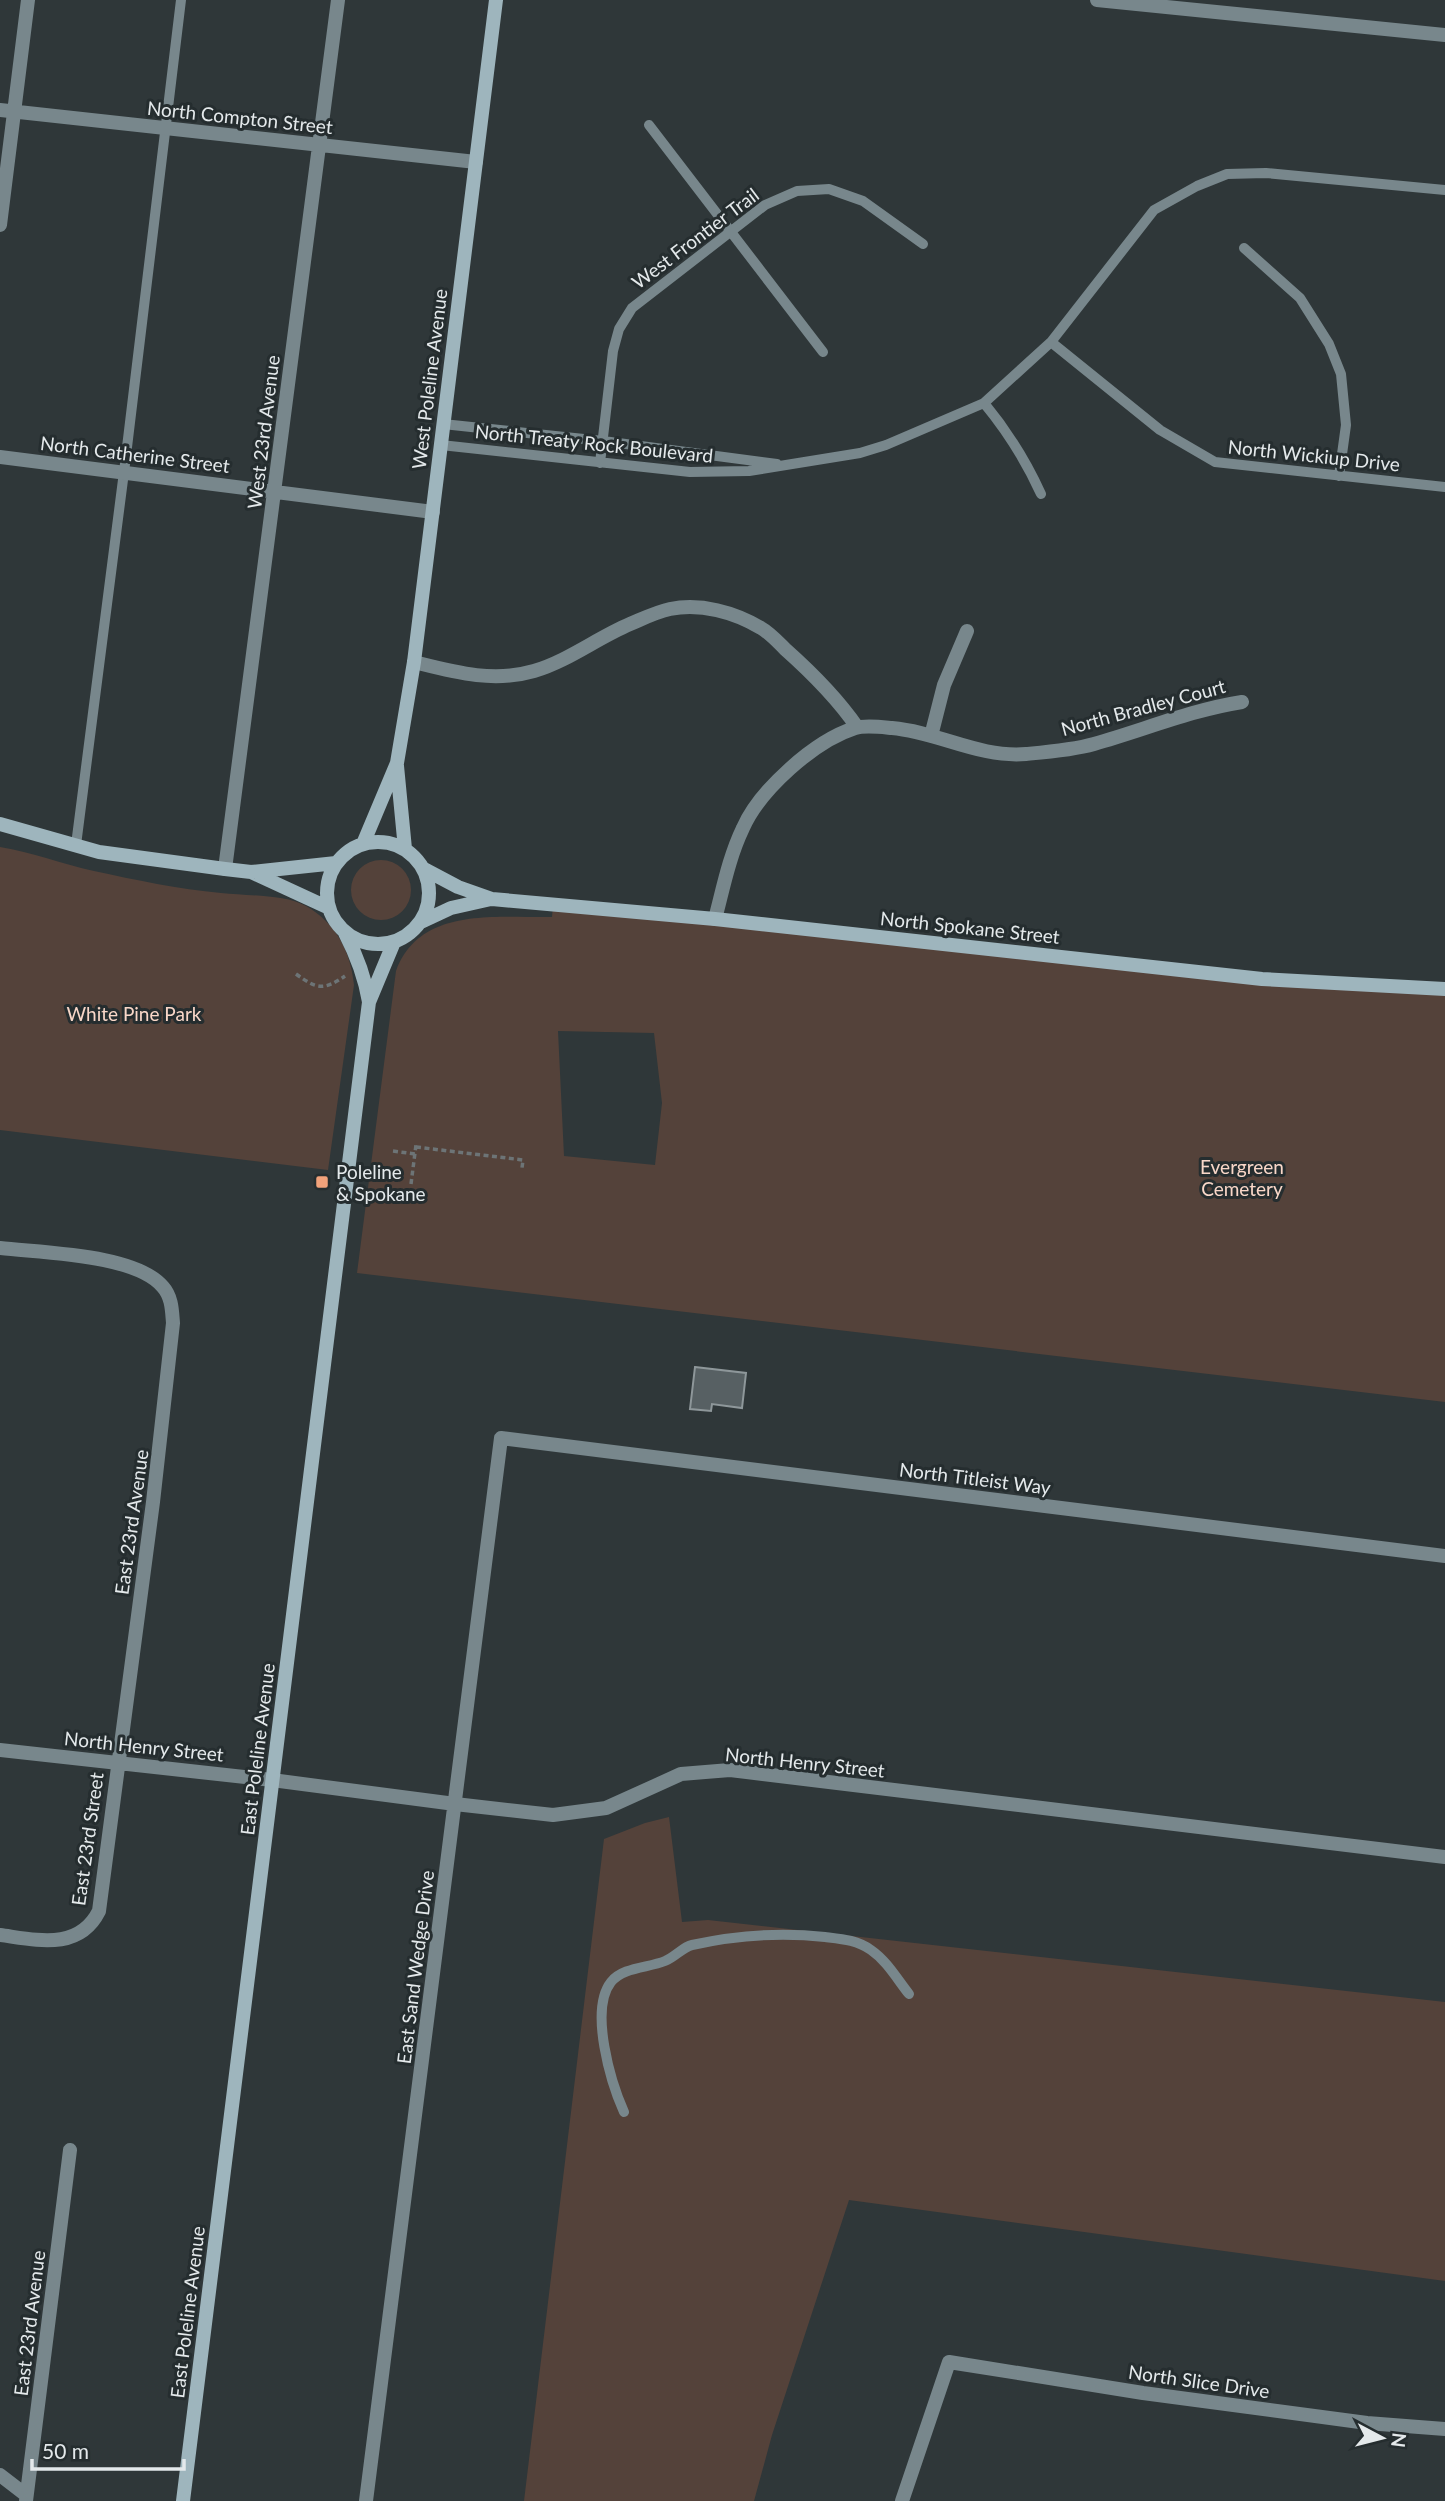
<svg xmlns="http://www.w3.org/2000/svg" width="1445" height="2501" font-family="Lato,sans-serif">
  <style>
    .green { fill: #54423a; fill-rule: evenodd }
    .building { fill: #576063; stroke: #8e979a; stroke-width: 2 }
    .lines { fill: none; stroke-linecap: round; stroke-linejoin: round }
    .path { stroke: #6d7476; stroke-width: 3.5; stroke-dasharray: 5 3.5; stroke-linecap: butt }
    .lane { stroke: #78878c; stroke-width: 10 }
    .street { stroke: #78878c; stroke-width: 14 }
    .secondary { stroke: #9eb5bd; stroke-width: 14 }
    .poi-dot { fill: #f1a27b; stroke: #252d2f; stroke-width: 2.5 }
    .labels { text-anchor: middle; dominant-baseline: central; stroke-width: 6; stroke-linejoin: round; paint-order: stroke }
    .street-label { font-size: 19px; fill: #e4e9eb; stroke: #252d2f }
    .park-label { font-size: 19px; fill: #f9d7c8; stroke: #252d2f }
    .poi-label { font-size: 19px; fill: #e4e9eb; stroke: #252d2f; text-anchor: start }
  </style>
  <rect width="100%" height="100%" fill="#2f3739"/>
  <path class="green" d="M0,847C32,852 62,864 94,871C135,880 179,889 221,893C246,896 284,894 306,906C336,923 351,952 354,985L328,1170L0,1130Z
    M351 890a30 30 0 1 1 60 0a30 30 0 1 1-60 0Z
    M553,905L1142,965L1445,989V1402L357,1273L396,971C420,906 496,918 552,917ZM558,1031L654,1033L662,1103L655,1165L564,1156Z
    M669,1817L682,1922L708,1920L1445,2002V2281L849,2200L772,2435L754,2501H524L604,1839L645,1823Z"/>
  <path class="building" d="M695,1367L746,1373L742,1408L712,1404L711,1411L690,1409Z"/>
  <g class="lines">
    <path class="path" d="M296,974C317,989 323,991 345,976
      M416,1147L523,1160L522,1168
      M393,1151L415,1154
      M411,1184L416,1145"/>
    <path class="lane" d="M649,125L823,352
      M1244,248L1300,298L1329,344L1341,374L1346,425L1339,476
      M1051,342L1160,430L1215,462L1445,487
      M984,403C1008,432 1026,461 1041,494
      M443,424L603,441L777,464
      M441,445L690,472L749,471L860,453L886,445L984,403L1051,342L1154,210L1197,186L1227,174L1266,173L1445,190
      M600,463L613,351L619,329L632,308L765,205L797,191L829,189L863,201L923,244
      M76,845L124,472L181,0
      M624,2112C611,2083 589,2010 611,1982C623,1967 648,1968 665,1961C675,1957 683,1947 692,1945C737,1935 779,1932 825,1937C842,1939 857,1940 871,1950C887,1961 897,1979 909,1994"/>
    <path class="street" d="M1097,0L1445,35
      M0,110L476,162
      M0,225L28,0
      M0,457L433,512
      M414,662C454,672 493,683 534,671C568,661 597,638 630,624C642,619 656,612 670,609C701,603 734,612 761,628C770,633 778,642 785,649C812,673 837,698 857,727
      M931,736L944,685L967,631
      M225,869L338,0
      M715,919C723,889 729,857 743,828C760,790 814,741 855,728C865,725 881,727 892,728C938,732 979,758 1026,754C1048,752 1073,750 1094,744C1144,730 1191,710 1242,702
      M0,1248C42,1253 136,1254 163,1287C172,1297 172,1311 173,1323L153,1502L99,1911C79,1951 37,1940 0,1935
      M0,1750L272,1780L455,1804L553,1815L606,1808L681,1774L730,1770L1445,1857
      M0,2475L26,2495
      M26,2501L70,2150
      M366,2501L501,1438L1445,1556
      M902,2501L949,2362L1143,2393L1367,2423L1445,2429"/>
    <path class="secondary" d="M397,766L405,849
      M0,824L99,852L225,869L251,872L336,863
      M327 893a51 51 0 1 1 102 0a51 51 0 1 1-102 0Z
      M363,844L397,763L414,662L496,0
      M424,869L458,887L492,899L715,919L1262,979L1445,989
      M251,872L329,908
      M421,922L451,908L491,899
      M345,933C357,956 365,977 369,1002
      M183,2501L369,1002L394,942"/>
  </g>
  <rect class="poi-dot" x="315" y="1175" width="14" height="14" rx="3.5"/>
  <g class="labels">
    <g class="street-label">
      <text transform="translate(240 117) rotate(6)">North Compton Street</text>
      <text transform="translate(695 238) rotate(-37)">West Frontier Trail</text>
      <text transform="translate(429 379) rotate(-83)">West Poleline Avenue</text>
      <text transform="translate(263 432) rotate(-83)">West 23rd Avenue</text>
      <text transform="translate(594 443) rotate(6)">North Treaty Rock Boulevard</text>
      <text transform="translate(135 454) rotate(7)">North Catherine Street</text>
      <text transform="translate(1314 455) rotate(6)">North Wickiup Drive</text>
      <text transform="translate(1143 707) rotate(-15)">North Bradley Court</text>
      <text transform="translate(970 927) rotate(6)">North Spokane Street</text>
      <text transform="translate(975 1478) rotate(7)">North Titleist Way</text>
      <text transform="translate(131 1522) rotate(-82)">East 23rd Avenue</text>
      <text transform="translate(144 1746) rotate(6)">North Henry Street</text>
      <text transform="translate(257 1749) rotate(-83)">East Poleline Avenue</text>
      <text transform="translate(805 1762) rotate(6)">North Henry Street</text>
      <text transform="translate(87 1839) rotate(-82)">East 23rd Street</text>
      <text transform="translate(415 1967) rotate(-83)">East Sand Wedge Drive</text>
      <text transform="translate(187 2312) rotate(-83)">East Poleline Avenue</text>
      <text transform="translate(29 2323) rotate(-83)">East 23rd Avenue</text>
      <text transform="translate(1199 2381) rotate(8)">North Slice Drive</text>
    </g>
    <g class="park-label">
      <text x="134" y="1013">White Pine Park</text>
      <text x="1242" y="1166">Evergreen<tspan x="1242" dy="22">Cemetery</tspan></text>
    </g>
    <g class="poi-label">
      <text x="336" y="1171">Poleline<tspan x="336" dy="22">&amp; Spokane</tspan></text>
    </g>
  </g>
  <g transform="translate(1382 2438) rotate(97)" stroke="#252d2f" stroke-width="5" paint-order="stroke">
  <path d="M0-5L12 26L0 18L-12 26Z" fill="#e4e9eb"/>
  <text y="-10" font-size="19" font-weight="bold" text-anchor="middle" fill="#e4e9eb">N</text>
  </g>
  <path d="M32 2459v10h152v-10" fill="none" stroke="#e4e9eb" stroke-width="3.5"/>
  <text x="42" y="2459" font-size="21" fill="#e4e9eb" stroke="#252d2f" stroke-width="5" paint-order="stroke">50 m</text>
</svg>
